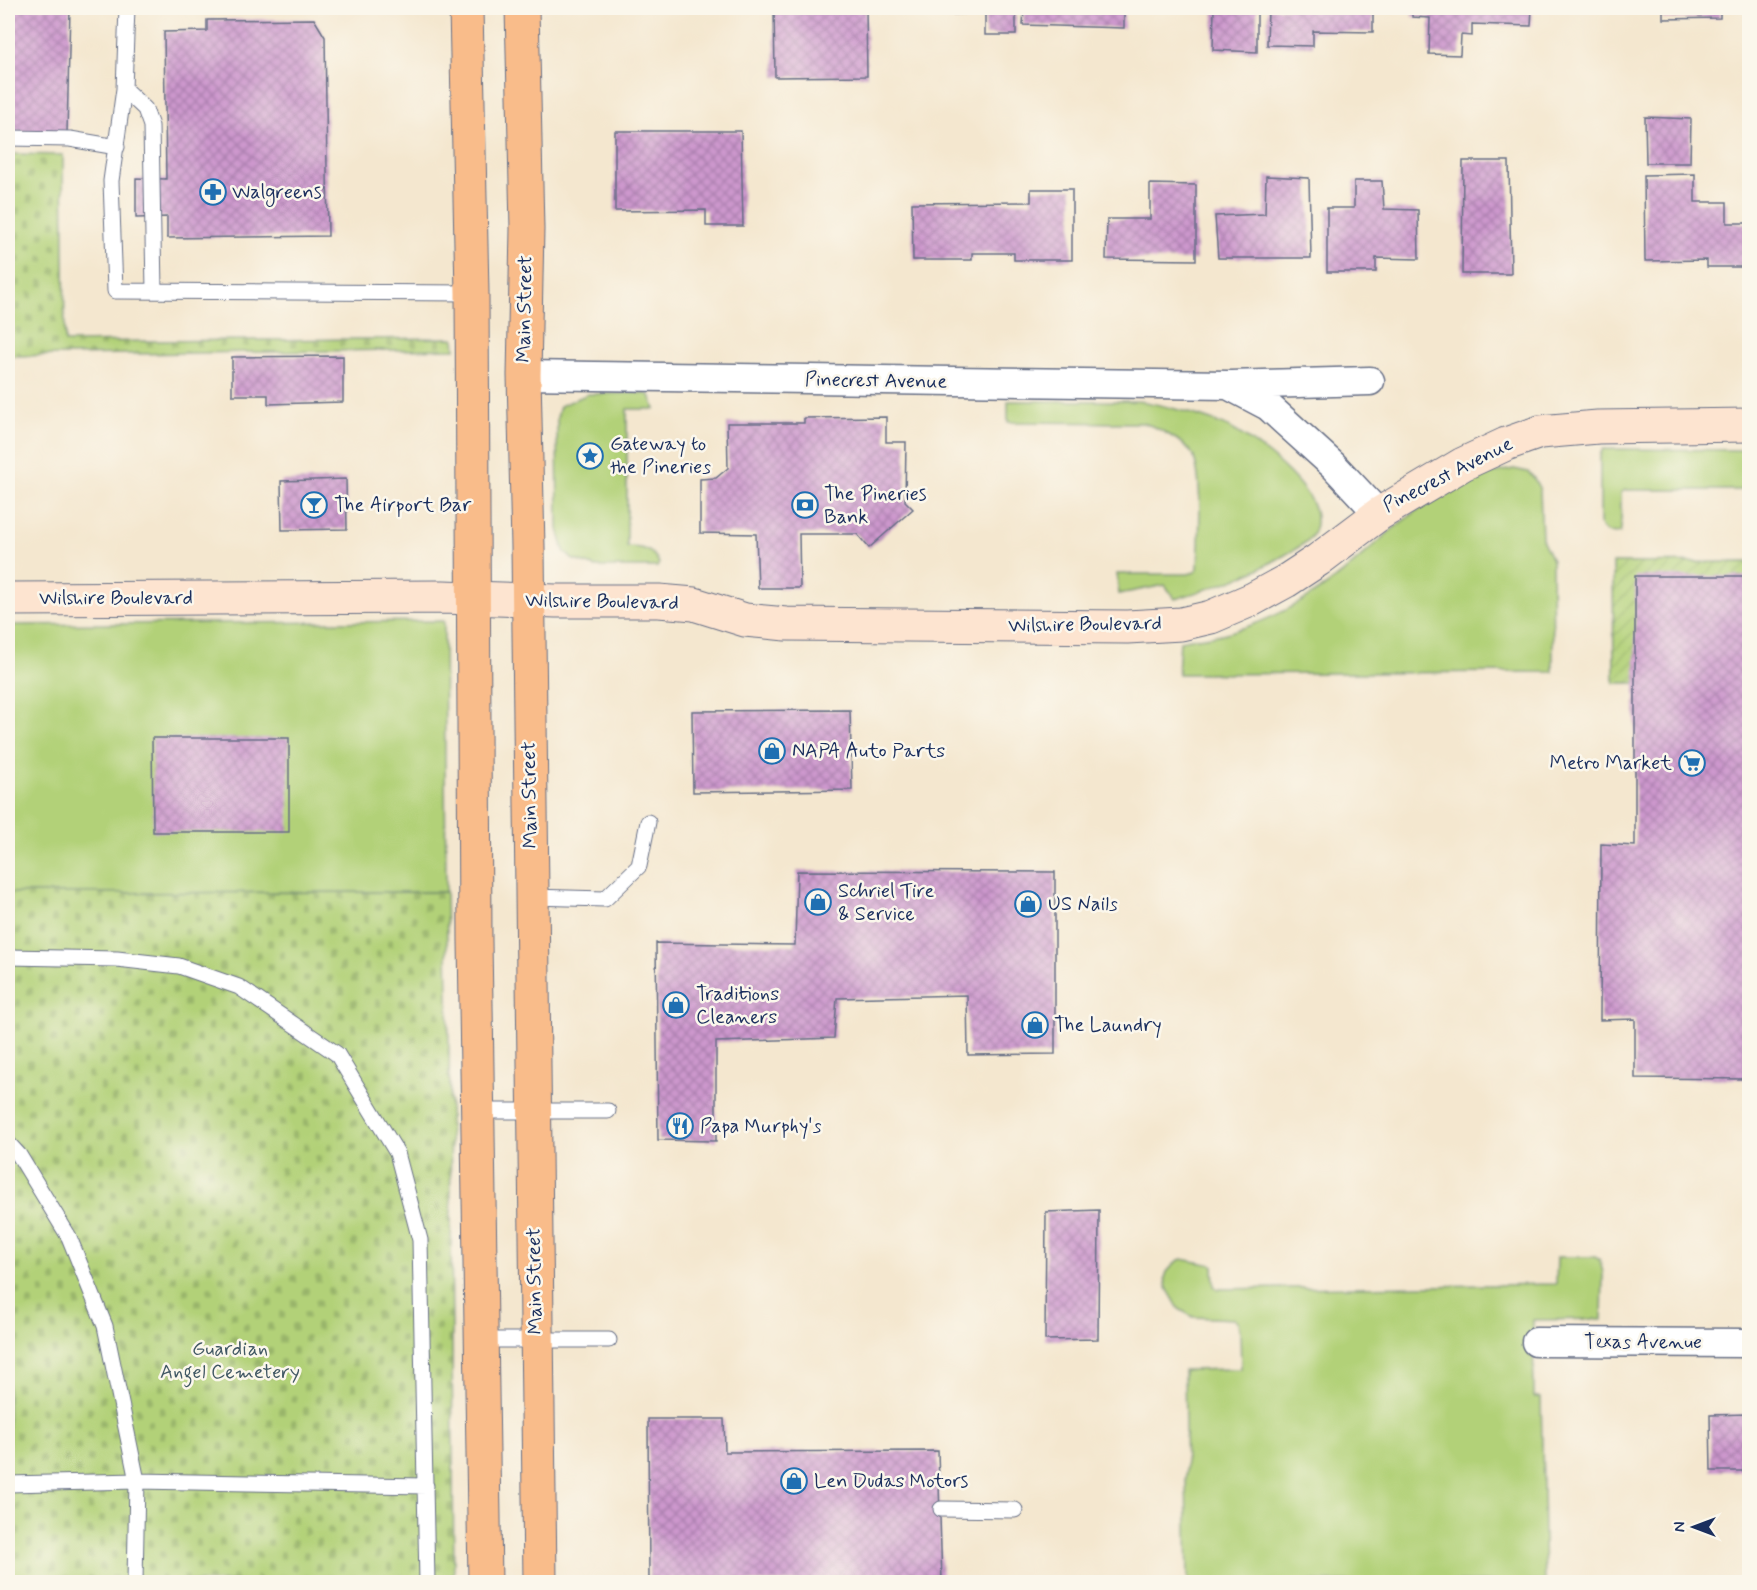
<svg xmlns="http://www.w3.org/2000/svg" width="1757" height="1590" font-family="Mynerve,sans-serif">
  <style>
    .grass { fill: #b2d178; stroke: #66806b; stroke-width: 1.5 }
    .cemetery { fill: url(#cemetery-stones); stroke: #66806b; stroke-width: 1.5 }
    .garden { fill: url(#garden-furrows); stroke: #66806b; stroke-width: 1.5 }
    .building { fill: url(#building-cross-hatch) }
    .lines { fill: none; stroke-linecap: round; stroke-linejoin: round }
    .lane-casing { stroke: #676f86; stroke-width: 17 }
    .street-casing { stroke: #676f86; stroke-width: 31 }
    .secondary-casing { stroke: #676f86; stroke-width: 35 }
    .primary-casing { stroke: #676f86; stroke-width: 35 }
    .lane { stroke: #fff; stroke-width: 15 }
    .street { stroke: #fff; stroke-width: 28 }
    .secondary { stroke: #fde4d0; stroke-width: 33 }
    .primary { stroke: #f9bc8a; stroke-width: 33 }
    .labels { text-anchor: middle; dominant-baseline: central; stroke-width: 5; stroke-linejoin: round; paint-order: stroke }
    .poi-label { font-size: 20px; fill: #1b2f5e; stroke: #fbf7ec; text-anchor: start }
    .street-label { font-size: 20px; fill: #1b2f5e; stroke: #fbf7ec }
    .park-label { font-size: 20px; fill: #415864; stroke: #fbf7ec }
  </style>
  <defs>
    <pattern id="cemetery-stones" width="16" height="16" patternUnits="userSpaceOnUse" patternTransform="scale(1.5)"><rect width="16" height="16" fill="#b2d178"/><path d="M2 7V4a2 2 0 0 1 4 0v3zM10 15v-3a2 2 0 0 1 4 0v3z" fill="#98b46a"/></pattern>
    <pattern id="garden-furrows" width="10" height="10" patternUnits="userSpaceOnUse" patternTransform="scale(1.5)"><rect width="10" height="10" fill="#b2d178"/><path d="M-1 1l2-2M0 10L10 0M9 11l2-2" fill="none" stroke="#98b46a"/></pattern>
    <pattern id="building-cross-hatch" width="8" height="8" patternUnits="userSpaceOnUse" patternTransform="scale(1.5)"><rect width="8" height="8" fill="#cd98cd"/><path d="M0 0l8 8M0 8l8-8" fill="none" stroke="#a67caa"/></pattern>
  </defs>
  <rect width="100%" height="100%" fill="#fbf7ec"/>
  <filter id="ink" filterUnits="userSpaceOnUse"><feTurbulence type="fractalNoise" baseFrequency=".0167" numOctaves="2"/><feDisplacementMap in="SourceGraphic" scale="12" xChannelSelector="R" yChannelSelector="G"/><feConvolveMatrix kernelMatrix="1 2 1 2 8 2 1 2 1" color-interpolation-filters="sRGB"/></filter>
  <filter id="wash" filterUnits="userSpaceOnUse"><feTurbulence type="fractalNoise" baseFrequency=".008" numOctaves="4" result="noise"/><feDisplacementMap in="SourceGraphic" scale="24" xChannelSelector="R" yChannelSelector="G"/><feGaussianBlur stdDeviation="1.35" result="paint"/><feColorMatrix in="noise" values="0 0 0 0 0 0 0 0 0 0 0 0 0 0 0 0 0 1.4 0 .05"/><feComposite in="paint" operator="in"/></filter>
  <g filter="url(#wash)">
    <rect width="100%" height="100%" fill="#f4e7cf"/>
    <path class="grass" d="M642,393L650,395L655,409H627V547C641,547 653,549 659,563L657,567H596L572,559L564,551L558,529L557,418L560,406L588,394Z
      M1008,401C1038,401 1068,401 1099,401C1114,402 1130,400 1145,402C1167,406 1207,417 1228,427C1255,441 1337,499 1311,537C1305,545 1293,550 1285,555C1249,576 1215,587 1175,599L1165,585L1119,594L1117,574H1188L1195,572L1198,568C1199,543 1204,470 1191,452C1183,441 1155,426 1143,423L1008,422Z
      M1603,449L1749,450V490H1625L1621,493V530L1620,533C1611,535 1604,532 1600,525V455Z
      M1514,469L1528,472L1534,478L1540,490L1542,539L1552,560L1553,672L1178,674L1180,641C1196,637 1214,637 1230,632C1261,623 1294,608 1321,589C1346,573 1366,552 1388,533C1419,506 1473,474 1514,469Z
      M444,621L446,892L8,893V625Z
      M1557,1257H1595L1600,1260L1603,1273L1602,1319L1533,1320L1534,1397H1541L1545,1582H1188L1184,1370L1241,1369L1240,1331L1238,1322L1234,1319L1193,1317L1179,1309L1167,1288L1165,1278L1167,1272L1177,1261L1182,1259L1213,1265L1214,1286L1218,1289L1556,1284Z"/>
    <path class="cemetery" d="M8,154L63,155L65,342L454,338L455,349L8,356Z
      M446,892L450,1101L454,1582H8V893Z"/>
    <path class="garden" d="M1749,562V576L1635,683H1614L1613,563Z"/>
    <g id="blocks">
      <path class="building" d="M8,8H70L67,133L8,132Z
        M774,8H866L867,76L775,77Z
        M917,8H1016V35H985V14L917,15Z
        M1024,8H1124V28L1023,25Z
        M1214,8H1257V52L1213,50Z
        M1268,8H1373V32L1313,31V46L1267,45Z
        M1412,8H1532L1531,26L1472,24V36L1461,35L1460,55L1429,54L1430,18L1412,17Z
        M1663,8H1720V18L1663,19Z
        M314,19L325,37L328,236L167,238V217L136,218V178L166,179L164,32L207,31V20Z
        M1645,117L1691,119L1690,163H1646Z
        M615,131H741L743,226H706V210L615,211Z
        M1463,161H1509L1511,274H1462Z
        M1695,174V202H1727V223H1748L1749,267H1707V260L1645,261L1644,175Z
        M1266,176L1309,178L1311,258H1218L1215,216L1265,214Z
        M1354,181H1382L1384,209L1418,210L1419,259L1376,258V272H1327V208H1354Z
        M1150,184L1196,185V260L1106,259L1107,219H1150Z
        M1031,189H1072V260H1014V253H972V260H913L912,203L1031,202Z
        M343,356V402L268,404V395H232V357Z
        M886,417V442H906L905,501L913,509L869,548L857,534H799L800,588H758L756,534L700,533V479L716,478L728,468L727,423H804V418Z
        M346,479L347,529L282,530L281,481Z
        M1635,576H1750V1079L1635,1078V1019L1600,1020L1601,844L1635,846Z
        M850,710L852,790L693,792L692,711Z
        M152,738H289V832H153Z
        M797,871L1055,872V1054L968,1055L967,995L837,998L834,1038L716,1042V1141L658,1140L656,943L795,945Z
        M1099,1210L1098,1339L1045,1340L1046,1212Z
        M1750,1414V1471H1711L1710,1415Z
        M648,1419H724L725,1452L938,1451L942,1582H649Z"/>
    </g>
  </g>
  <g filter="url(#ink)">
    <use href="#blocks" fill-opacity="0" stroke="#676f86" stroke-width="1.5"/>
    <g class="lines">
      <g class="lane-casing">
        <path id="lane" d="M127,8L124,89L111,181L115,291L472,293
          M124,89L145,109L151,126L154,291
          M8,138L70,139L117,147
          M531,897L605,899L639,866L648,822
          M8,957L117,959L179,966L239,987L337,1054L397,1153L420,1240L427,1582
          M478,1111H608
          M8,1143L19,1155L69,1237L105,1326L137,1481L135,1582
          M481,1340H609
          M8,1484L137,1481L426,1486
          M941,1509L1015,1510"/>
      </g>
      <g class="street-casing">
        <path id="street" d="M524,375L1228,385L1268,406L1334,466L1379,514
          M1231,385L1370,381
          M1536,1342L1750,1343"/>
      </g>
      <g class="secondary-casing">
        <path id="secondary" d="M8,599L443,597L556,601H659L694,604L745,620L786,624L1127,627L1181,624L1211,617L1253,599L1286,581L1318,560L1379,514L1463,464L1506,444L1540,432L1598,427L1750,425"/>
      </g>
      <g class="primary-casing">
        <path id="primary" d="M466,8L472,293L475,941L485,1582
          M522,8L527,229L524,375L528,547L540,1582"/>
      </g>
      <use href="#lane" class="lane"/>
      <use href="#street" class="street"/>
      <use href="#secondary" class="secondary"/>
      <use href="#primary" class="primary"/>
    </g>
  </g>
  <defs>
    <g id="pharmacy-ring" transform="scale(1.35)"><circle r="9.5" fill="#fbf7ec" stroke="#1f6fb2" stroke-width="1.5"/><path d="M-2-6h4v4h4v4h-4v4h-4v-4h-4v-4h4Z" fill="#1f6fb2"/></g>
    <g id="sight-ring" transform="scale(1.35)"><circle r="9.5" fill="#fbf7ec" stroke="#1f6fb2" stroke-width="1.5"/><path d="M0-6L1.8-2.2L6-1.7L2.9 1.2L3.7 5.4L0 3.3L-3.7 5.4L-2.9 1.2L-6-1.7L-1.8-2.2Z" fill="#1f6fb2"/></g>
    <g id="bar-ring" transform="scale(1.35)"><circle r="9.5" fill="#fbf7ec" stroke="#1f6fb2" stroke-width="1.5"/><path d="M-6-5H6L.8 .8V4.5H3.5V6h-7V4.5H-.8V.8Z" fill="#1f6fb2"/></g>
    <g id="bank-ring" transform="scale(1.35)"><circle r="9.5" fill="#fbf7ec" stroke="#1f6fb2" stroke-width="1.5"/><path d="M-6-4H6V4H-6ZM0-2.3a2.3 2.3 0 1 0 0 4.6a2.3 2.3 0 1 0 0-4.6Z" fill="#1f6fb2"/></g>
    <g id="shop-ring" transform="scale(1.35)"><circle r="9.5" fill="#fbf7ec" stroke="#1f6fb2" stroke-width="1.5"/><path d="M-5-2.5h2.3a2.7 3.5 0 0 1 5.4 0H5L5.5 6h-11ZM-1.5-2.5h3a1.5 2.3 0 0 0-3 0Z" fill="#1f6fb2"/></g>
    <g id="supermarket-ring" transform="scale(1.35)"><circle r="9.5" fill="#fbf7ec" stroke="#1f6fb2" stroke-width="1.5"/><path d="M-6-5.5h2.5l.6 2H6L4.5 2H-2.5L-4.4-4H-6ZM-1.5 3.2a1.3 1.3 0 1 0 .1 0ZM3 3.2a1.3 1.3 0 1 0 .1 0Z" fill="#1f6fb2"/></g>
    <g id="restaurant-ring" transform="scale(1.35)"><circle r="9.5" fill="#fbf7ec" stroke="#1f6fb2" stroke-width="1.5"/><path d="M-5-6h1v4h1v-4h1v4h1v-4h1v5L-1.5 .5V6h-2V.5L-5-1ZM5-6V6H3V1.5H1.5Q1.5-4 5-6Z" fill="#1f6fb2"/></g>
  </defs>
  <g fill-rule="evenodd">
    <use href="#pharmacy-ring" x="213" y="192"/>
    <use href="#sight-ring" x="590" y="456"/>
    <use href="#bar-ring" x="314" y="505"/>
    <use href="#bank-ring" x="805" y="505"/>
    <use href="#shop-ring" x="772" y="751"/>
    <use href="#supermarket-ring" x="1692" y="763"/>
    <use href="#shop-ring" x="818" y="902"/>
    <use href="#shop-ring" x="1028" y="904"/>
    <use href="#shop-ring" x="676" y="1005"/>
    <use href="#shop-ring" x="1035" y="1025"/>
    <use href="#restaurant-ring" x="680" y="1126"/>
    <use href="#shop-ring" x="794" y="1481"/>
  </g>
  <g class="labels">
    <g class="poi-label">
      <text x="232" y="192">Walgreens</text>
      <text x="610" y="444">Gateway to<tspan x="610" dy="23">the Pineries</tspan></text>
      <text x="824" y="494">The Pineries<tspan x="824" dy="23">Bank</tspan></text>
      <text x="334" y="505">The Airport Bar</text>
      <text x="792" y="751">NAPA Auto Parts</text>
      <text x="1672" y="763" text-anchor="end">Metro Market</text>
      <text x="838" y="891">Schriel Tire<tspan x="838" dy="23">&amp; Service</tspan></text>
      <text x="1048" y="904">US Nails</text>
      <text x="696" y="994">Traditions<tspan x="696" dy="23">Cleaners</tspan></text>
      <text x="1054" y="1025">The Laundry</text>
      <text x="700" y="1126">Papa Murphy's</text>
      <text x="814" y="1481">Len Dudas Motors</text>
    </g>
    <g class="street-label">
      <text transform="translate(525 309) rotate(-89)">Main Street</text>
      <text transform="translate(876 381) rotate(1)">Pinecrest Avenue</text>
      <text transform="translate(1448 475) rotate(-27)">Pinecrest Avenue</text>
      <text x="116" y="598">Wilshire Boulevard</text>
      <text transform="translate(602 602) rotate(1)">Wilshire Boulevard</text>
      <text transform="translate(1085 625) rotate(-1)">Wilshire Boulevard</text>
      <text transform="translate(530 795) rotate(-91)">Main Street</text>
      <text transform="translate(535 1281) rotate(-91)">Main Street</text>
      <text x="1643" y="1342">Texas Avenue</text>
    </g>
    <g class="park-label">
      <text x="230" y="1349">Guardian<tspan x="230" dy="23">Angel Cemetery</tspan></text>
    </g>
  </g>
  <rect width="1757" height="1590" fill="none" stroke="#fbf7ec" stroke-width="30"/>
  <g transform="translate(1694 1527) rotate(270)" stroke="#fbf7ec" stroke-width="4.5" paint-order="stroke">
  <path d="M0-4.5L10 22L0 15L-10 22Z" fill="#1b2f5e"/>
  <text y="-9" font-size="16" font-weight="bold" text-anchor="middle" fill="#1b2f5e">N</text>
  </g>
</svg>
